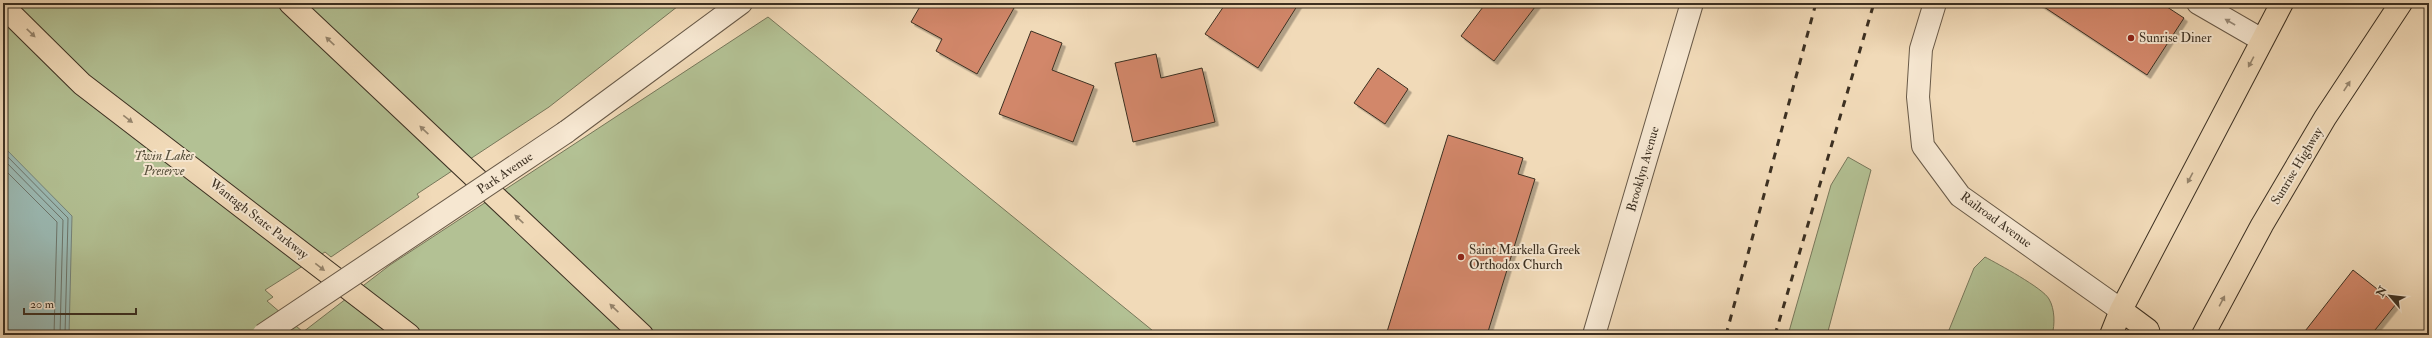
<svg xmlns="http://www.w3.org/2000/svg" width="2432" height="338" font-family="'IM FELL Double Pica',serif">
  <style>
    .green { fill: #b3c194; stroke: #78785b }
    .water { fill: #9bbab4; stroke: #75837a }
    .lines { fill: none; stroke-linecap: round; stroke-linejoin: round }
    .shore { stroke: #6c756b; stroke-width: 1 }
    .building { fill: #d2876b; stroke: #3c3022; filter: url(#shadow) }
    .service-casing { stroke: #695a48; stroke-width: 24 }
    .minor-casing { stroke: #695a48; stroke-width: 24 }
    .tertiary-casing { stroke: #695a48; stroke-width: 24 }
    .trunk-casing { stroke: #3c3022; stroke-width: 24 }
    .motorway-casing { stroke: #3c3022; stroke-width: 24 }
    .path { stroke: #3c3022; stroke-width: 2.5; stroke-dasharray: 3 2; stroke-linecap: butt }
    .service { stroke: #f6e7d1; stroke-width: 22 }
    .minor { stroke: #f6e7d1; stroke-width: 22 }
    .tertiary { stroke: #f6e7d1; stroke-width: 22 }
    .trunk { stroke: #f1dab8; stroke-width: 22 }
    .motorway { stroke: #f1dab8; stroke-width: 22 }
    .rail { stroke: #3c3022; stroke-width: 3; stroke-dasharray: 7 7; stroke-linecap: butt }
    .tertiary-bridge-casing { stroke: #695a48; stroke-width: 24; stroke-linecap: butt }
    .tertiary-bridge { stroke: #f6e7d1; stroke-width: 22 }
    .oneway { fill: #998c7a }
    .oneway2 { fill: #96856d }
    .poi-dot { fill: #8f2418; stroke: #f6e7d1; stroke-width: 1.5 }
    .labels { text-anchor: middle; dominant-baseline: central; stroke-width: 4; stroke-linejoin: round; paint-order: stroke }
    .poi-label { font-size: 13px; fill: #3c3022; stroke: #f6e7d1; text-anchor: start }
    .park-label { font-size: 13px; font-style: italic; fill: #544d39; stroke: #f6e7d1 }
    .street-label { font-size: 13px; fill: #3c3022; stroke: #f6e7d1 }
  </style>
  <defs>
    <filter id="shadow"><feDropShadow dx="3.5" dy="3.5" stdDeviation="0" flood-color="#0004"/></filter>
  </defs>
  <rect width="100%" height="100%" fill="#f1dab8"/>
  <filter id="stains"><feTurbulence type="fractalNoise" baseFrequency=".005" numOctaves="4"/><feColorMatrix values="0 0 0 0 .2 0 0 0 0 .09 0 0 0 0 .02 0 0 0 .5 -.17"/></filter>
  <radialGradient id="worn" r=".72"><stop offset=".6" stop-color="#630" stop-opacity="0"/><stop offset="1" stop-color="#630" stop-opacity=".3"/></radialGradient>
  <path class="green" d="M3,3H682L549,107L417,194L419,197L331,257L325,252L265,290L273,297L267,301L303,332L390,265L768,17L1158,335H3Z
    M1848,157L1871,170L1827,335H1788L1831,185Z
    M1985,257C1998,264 2043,288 2049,299C2055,309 2055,325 2052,335H1947L1974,268Z"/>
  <path class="water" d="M3,146L72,216L69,335H3Z"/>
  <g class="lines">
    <path class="shore" d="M3,152L68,218L65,335
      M3,159L63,220L60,335
      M3,168L57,222L54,335"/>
  </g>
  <path class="building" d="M922,3H1006L1014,8L977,74L936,51L942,39L911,22Z
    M1226,3H1299L1258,68L1205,34Z
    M1486,3H1538L1494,61L1461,36Z
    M2038,3H2161L2184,18L2147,75Z
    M1031,31L1062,43L1052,70L1094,86L1073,142L999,114Z
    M1156,54L1161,78L1202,68L1215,122L1133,142L1115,63Z
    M1378,68L1408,89L1385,124L1354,103Z
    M1448,135L1523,158L1518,174L1535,179L1487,335H1386Z
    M2353,270L2396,304L2371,335H2302Z"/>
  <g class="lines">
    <g class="service-casing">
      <path id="service" d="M2198,3L2262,40"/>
    </g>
    <g class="minor-casing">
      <path id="minor" d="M1935,3L1921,49L1918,97L1923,146L1960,196L2121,310
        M1594,335L1692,3"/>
    </g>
    <g class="tertiary-casing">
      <path id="tertiary" d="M566,132L741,3"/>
    </g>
    <g class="trunk-casing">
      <path id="trunk" d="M2121,310L2148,330L2149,335
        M2111,335L2121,310L2282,3
        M2203,335L2262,225L2325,118L2401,3"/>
    </g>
    <g class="motorway-casing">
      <path id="motorway" d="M290,3L642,335
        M3,6L82,84L409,335"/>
    </g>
    <path class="path" d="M665,3L684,6"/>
    <use href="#service" class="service"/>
    <use href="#minor" class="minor"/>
    <use href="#tertiary" class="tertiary"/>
    <use href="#trunk" class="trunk"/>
    <use href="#motorway" class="motorway"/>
    <path class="rail" d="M1726,335L1816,3
      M1775,335L1874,3"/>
    <g class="tertiary-bridge-casing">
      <path id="tertiary-bridge" d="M263,335L566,132"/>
    </g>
    <use href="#tertiary-bridge" class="tertiary-bridge"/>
  </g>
  <defs><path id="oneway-solid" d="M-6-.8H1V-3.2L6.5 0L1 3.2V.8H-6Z"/></defs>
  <use class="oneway" href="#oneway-solid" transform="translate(2230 22) rotate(-150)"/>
  <g class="oneway2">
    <use href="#oneway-solid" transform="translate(31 33) rotate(44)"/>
    <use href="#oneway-solid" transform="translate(330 41) rotate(-137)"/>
    <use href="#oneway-solid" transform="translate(2251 62) rotate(118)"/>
    <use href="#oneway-solid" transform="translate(2347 86) rotate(-57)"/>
    <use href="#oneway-solid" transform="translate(128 119) rotate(38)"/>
    <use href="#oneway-solid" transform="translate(424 130) rotate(-137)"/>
    <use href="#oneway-solid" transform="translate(2190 178) rotate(118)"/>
    <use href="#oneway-solid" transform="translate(519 219) rotate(-137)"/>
    <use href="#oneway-solid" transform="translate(320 267) rotate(38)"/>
    <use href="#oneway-solid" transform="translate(2222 301) rotate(-62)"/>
    <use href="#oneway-solid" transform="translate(614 308) rotate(-137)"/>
  </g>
  <g class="poi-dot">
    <circle cx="2131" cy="38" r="4"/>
    <circle cx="1461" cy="257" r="4"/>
  </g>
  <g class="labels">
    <g class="poi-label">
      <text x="2139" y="38">Sunrise Diner</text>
      <text x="1469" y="250">Saint Markella Greek<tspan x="1469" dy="15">Orthodox Church</tspan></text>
    </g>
    <g class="park-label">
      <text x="164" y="156">Twin Lakes<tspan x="164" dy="15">Preserve</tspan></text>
    </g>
    <g class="street-label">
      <text transform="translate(2297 166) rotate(-59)">Sunrise Highway</text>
      <text transform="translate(1643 169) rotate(-74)">Brooklyn Avenue</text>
      <text transform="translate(505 173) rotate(-34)">Park Avenue</text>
      <text transform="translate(259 219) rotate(38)">Wantagh State Parkway</text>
      <text transform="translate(1996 220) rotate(36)">Railroad Avenue</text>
    </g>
  </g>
  <rect width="2432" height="338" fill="none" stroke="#f1dab8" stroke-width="16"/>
  <rect x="4" y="4" width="2424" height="330" fill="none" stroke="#3c3022" stroke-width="2"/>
  <rect x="8" y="8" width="2416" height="322" fill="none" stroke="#3c3022"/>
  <g transform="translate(2390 296) rotate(298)" stroke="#f6e7d1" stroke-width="3" paint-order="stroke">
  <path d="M0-3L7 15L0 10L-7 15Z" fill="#3c3022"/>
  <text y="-6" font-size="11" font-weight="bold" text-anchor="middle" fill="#3c3022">N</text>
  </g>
  <path d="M24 308v6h112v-6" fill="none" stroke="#3c3022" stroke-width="2"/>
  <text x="30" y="308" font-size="12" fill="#3c3022" stroke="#f6e7d1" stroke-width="3" paint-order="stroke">20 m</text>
  <rect width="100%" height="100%" filter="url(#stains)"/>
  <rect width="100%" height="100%" fill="url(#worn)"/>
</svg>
